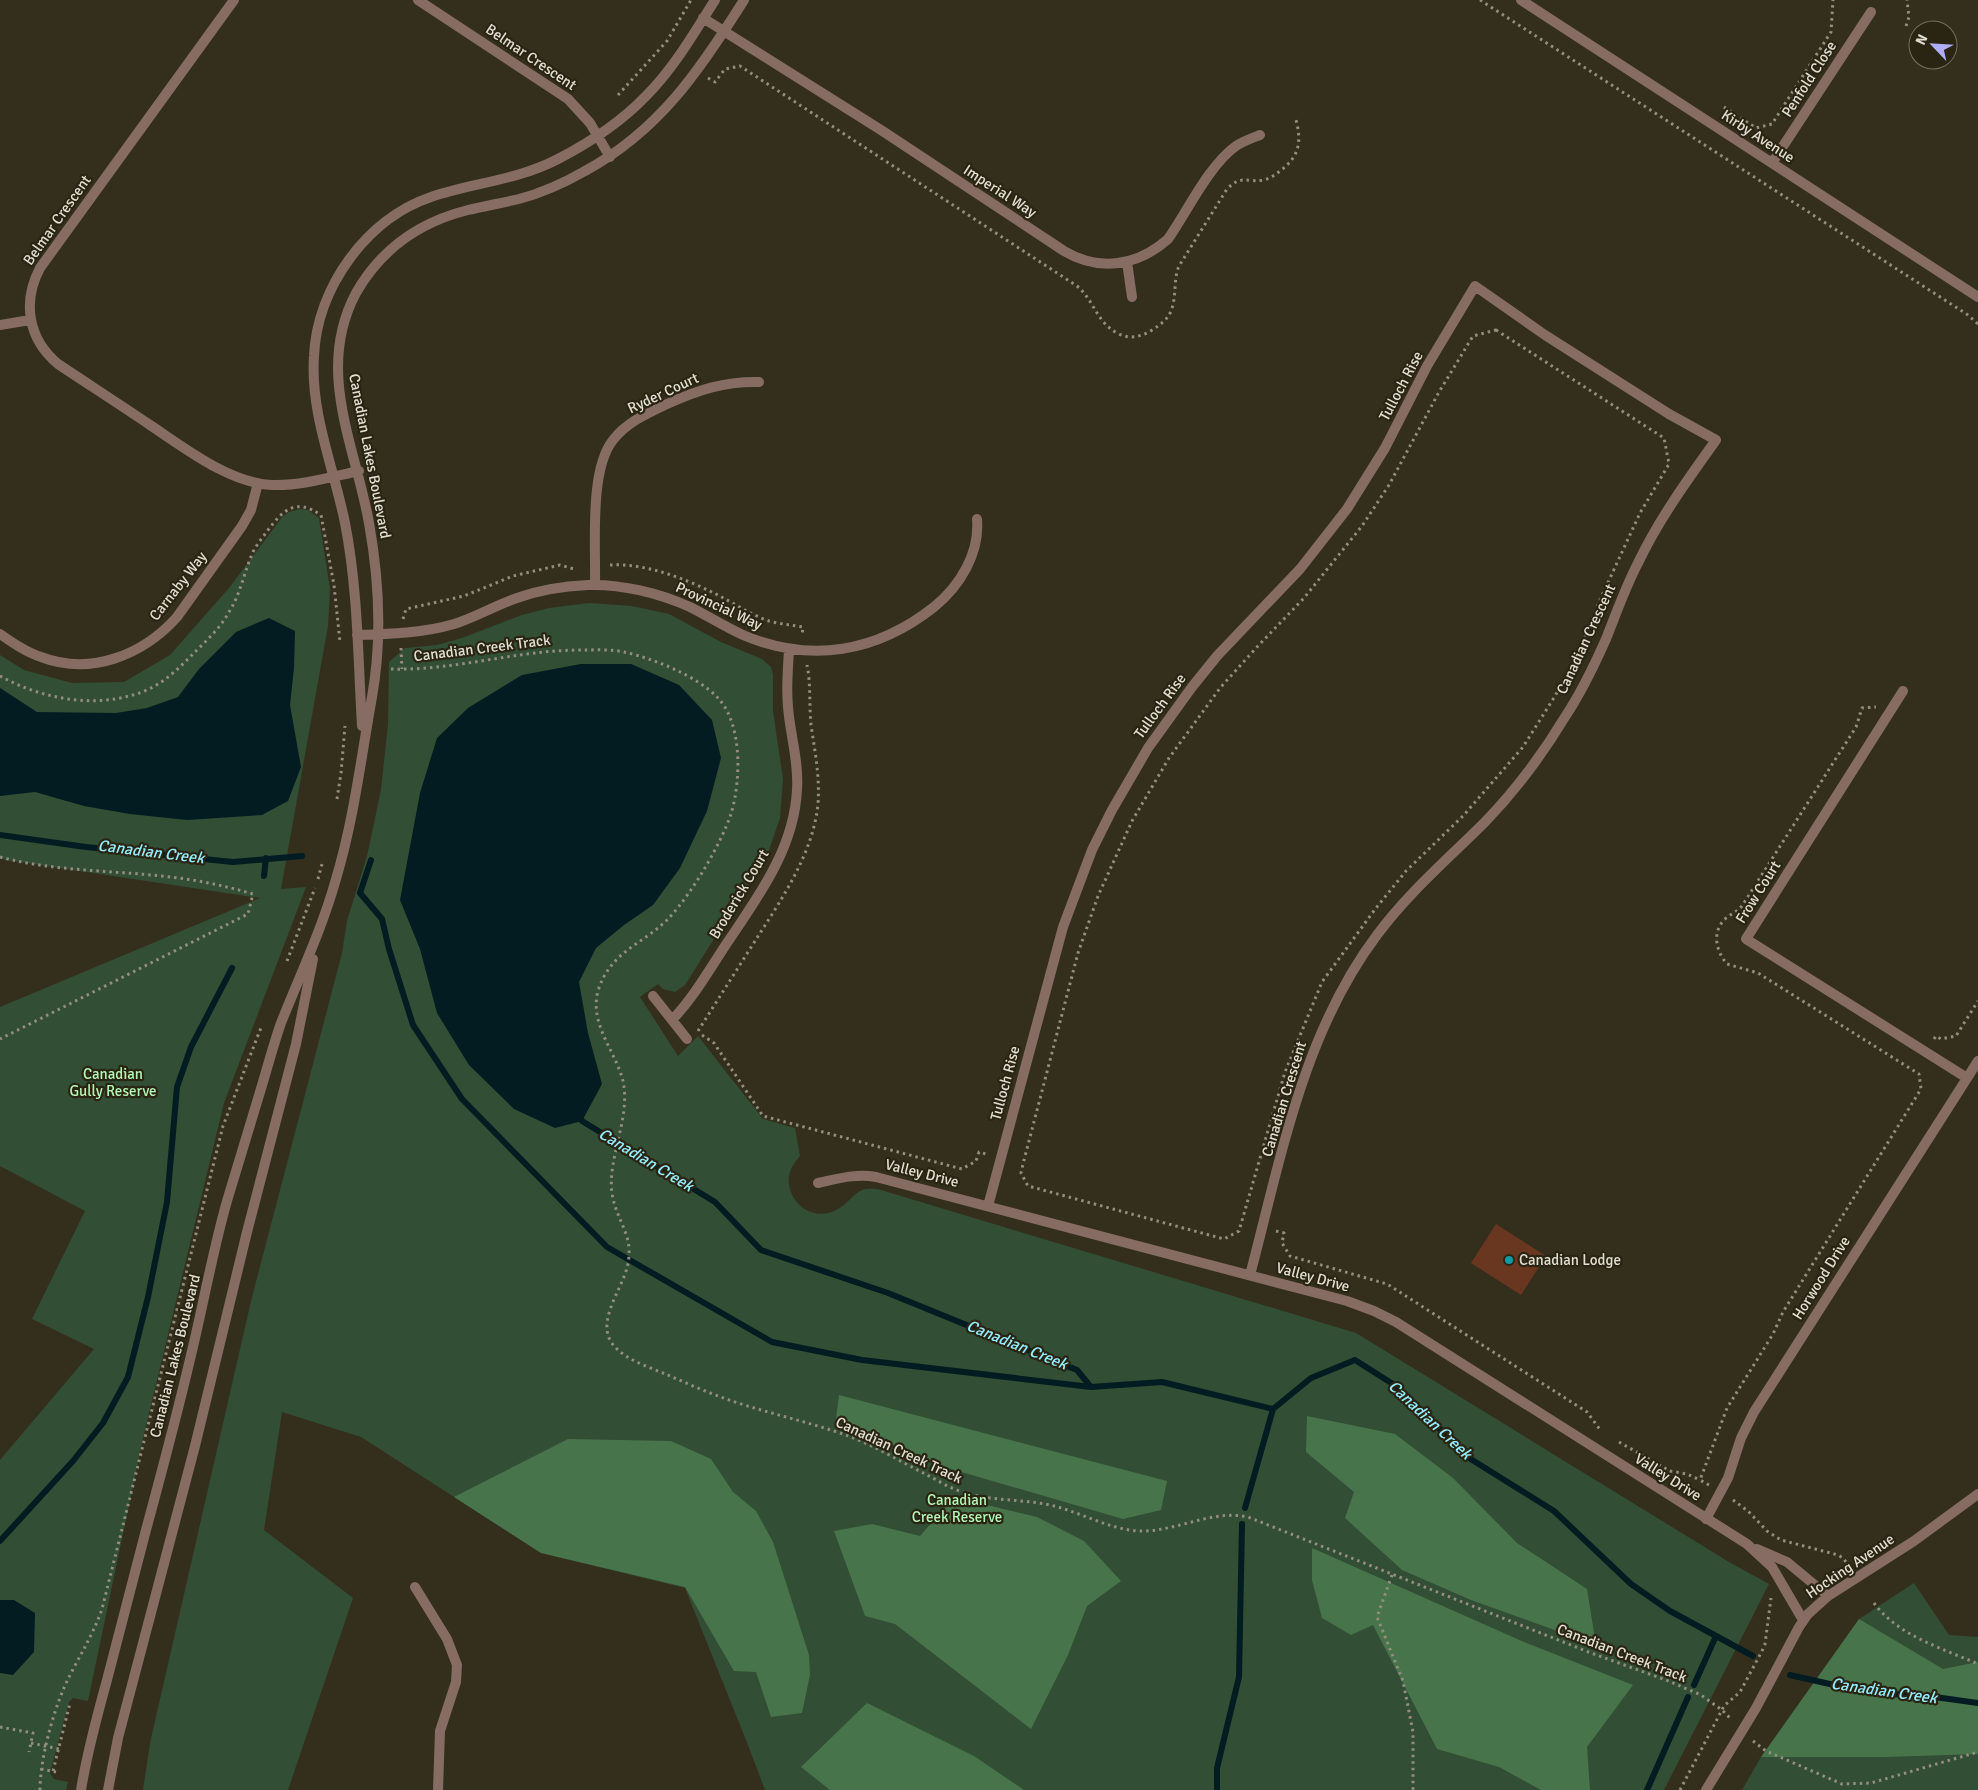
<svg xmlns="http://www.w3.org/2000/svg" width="1978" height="1790" font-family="Signika,sans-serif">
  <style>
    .green { fill: #324e34 }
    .forest { fill: #48744b }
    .water { fill: #031c21 }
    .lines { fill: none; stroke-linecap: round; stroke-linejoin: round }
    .stream { stroke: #031c21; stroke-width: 6 }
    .building { fill: #693620 }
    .path { stroke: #928e7f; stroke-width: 3; stroke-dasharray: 2.5 4; stroke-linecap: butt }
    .minor { stroke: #866c62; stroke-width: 10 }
    .culture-dot { fill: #0f9aa8; stroke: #2a2513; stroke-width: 2 }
    .labels { text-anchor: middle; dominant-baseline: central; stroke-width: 4.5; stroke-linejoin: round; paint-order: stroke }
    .street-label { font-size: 15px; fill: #e0ddd1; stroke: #2a2513 }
    .park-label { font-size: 15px; fill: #b2f6b6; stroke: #2a2513 }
    .poi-label { font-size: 15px; fill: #e0ddd1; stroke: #2a2513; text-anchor: start }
    .water-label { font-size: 16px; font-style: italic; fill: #94edff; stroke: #2a2513 }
  </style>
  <rect width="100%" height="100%" fill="#342f1d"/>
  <path class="green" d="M300,509L308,510L319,518L330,589L328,626L281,889L306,887L224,1103L143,1438L88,1701L73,1698L69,1702L50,1773L54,1779L68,1782L66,1790H0V1460L94,1349L32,1319L85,1211L0,1166V1007L260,898L0,859V655L24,670L72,683L124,682L170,655L229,588L283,516L289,512Z
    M589,603L632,606L669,614L721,642L762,659L771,667L773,675V711L783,779L780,818L769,850L754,878L734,907L685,985L675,992L663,989L658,984L640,997L678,1056L698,1036L763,1119L795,1128L800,1156C793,1164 787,1173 789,1184C792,1209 820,1223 841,1207C849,1202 853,1194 862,1190C869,1188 875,1189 881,1190L1356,1333L1729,1562L1769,1584L1664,1790H765L748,1745L685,1588L541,1553L361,1437L282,1412L264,1530L353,1598L288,1790H143L150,1743L251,1301L342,953L347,921L367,856L381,790L388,724L389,662L405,648L437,645L462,638L522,615L549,608Z
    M1914,1583L1949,1635L1978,1637V1790H1742L1761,1757H1884L1804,1735L1859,1619Z"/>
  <path class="forest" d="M839,1395L1167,1481L1161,1510L1123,1519L941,1466L836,1419Z
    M1307,1416L1395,1434L1453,1478L1517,1543L1587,1589L1596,1645L1471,1600L1402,1570L1345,1518L1354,1492L1306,1452Z
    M568,1439L671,1441L711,1459L733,1492L756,1511L773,1542L809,1655L810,1675L802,1713L771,1717L756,1672L734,1671L685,1587L541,1553L454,1497Z
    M954,1497L1037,1517L1084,1541L1121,1581L1087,1606L1068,1655L1031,1729L895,1624L865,1616L834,1531L872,1524L920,1536Z
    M1312,1548L1524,1642L1633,1685L1587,1747L1590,1790H1541L1499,1767L1437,1749L1373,1625L1351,1635L1322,1618L1312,1580Z
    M1859,1619L1943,1669L1978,1662V1754L1886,1757H1761Z
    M867,1703L974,1756L1024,1790H830L801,1767Z"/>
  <path class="water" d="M269,618L295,631L294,668L290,705L301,767L288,801L262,815L187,820L130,814L84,806L35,792L0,796V688L37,712L116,713L147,708L178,697L199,669L236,632Z
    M581,664H631L679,685L712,720L721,758L707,811L680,868L653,905L624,925L596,948L579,982L588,1033L602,1084L582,1121L555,1128L514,1109L469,1065L437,1013L420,949L400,900L420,793L437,738L468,708L522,675Z
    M0,1600H14L35,1613L34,1652L13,1675L0,1673Z"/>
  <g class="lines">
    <path class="stream" d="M0,835L86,847L233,862L302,856
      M371,860L360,893L382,919L389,949L413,1025L462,1099L607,1247L772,1342L862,1360L1091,1387
      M264,876L266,858
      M579,1114L582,1121L715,1202L761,1250L888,1293L1077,1370L1091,1387L1162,1382L1273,1409L1311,1378L1355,1360L1396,1386L1444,1433L1461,1453L1554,1511L1631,1584L1670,1611L1753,1656
      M1245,1508L1273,1409
      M0,1541L73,1461L103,1423L128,1377L148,1297L167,1202L177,1087L191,1047L232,968
      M1790,1675L1865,1692L1935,1697L1978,1703
      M1694,1685L1716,1636
      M1217,1790V1768L1239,1677L1242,1524
      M1647,1790L1688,1697"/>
  </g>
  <path class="building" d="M1496,1224L1546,1256L1521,1295L1471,1263Z"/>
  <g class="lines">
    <path class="path" d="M1480,0L1968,315L1978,324
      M1906,26L1909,17L1907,0
      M708,78L715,82L725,69L740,66L1077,286C1095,301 1096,323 1119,334C1129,339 1139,337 1149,332C1158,326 1167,321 1171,311C1177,296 1173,280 1179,266L1227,189C1242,174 1246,183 1263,180C1269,179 1275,175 1280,171C1299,157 1302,142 1296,120
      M618,95L667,41L691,0
      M1724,107L1756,128L1772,124L1831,32L1833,0
      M1496,330L1664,438L1669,464L1640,513L1599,602L1577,657L1555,696L1523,747L1463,816L1406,871L1376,908L1322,982L1285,1072L1239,1231L1224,1239L1028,1186L1021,1173L1023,1164L1078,953L1098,896L1132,821L1169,758L1220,688L1257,647L1304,598L1362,526L1389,485L1439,392L1473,336Z
      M610,565C645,563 683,578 714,593C732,602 749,614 769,621C780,624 791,625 803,627L802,636
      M403,619L406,609L464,596L513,576L560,565L574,569
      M401,648L402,669
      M391,669C454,671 517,650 581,650C595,650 610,649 624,652C652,658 697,676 717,697C743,723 741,781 731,814C720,846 692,893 669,918C644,944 610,951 598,991C589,1024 616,1052 623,1081C631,1118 607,1159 612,1193C614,1208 621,1220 626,1234C630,1245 630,1257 627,1268C620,1293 593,1326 616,1348C630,1362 652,1368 670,1376C686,1383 702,1390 718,1396C758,1411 802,1420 843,1434C872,1444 901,1462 929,1476C939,1481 949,1488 960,1491C988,1501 1017,1499 1045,1504C1077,1510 1105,1528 1137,1531C1174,1533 1211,1509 1248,1517L1591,1653L1666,1680L1701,1695L1722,1710L1731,1719
      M0,676C44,700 99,710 147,690C167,681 182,665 197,650C209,638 221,627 229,612C241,593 244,572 253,552C257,544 263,537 268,530C284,509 296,498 321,515L334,585L340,642
      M337,799L341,773L345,726
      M0,857C57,872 113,870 170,877C198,880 226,886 253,894L248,914L0,1039
      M318,879L322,864
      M287,961L315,888
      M698,1031C717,1001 736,971 755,941C781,900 813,854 818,804C820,777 815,752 811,725C809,705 811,684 807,665
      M702,1035L714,1043L763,1116L962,1169L976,1161L979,1152L986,1154
      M1934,1039L1936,1036L1941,1039L1956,1036L1978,1001
      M1276,1231L1284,1233L1282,1243L1290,1256L1387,1284L1587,1412L1601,1431
      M1619,1442L1670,1471L1687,1474L1700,1480
      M1709,1485L1700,1480L1727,1408L1773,1334L1783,1312L1921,1089L1919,1074L1758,973L1727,964C1716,951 1712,933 1724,920C1730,914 1737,912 1742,906L1856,727L1862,708L1876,707
      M1733,1500L1748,1511L1767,1531L1781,1540L1838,1555L1843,1558L1848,1565
      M1392,1575L1377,1617L1403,1681L1413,1732V1790
      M1874,1603C1898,1636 1942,1648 1978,1664
      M0,1727L33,1733L29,1752
      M1753,1741L1766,1751L1842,1784L1871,1783L1978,1752
      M31,1743L59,1749
      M41,1769L56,1772
      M53,1771L70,1703
      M40,1790C40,1757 55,1704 70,1675C82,1652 94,1632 102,1609L223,1126L262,1025
      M1680,1790L1724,1706L1740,1692L1762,1651L1765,1644L1771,1598"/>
    <path class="minor" d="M234,0L40,268C22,302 28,339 58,364C88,384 119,404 150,425C185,448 229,483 272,485C301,486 331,477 359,471
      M418,0L568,99L590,123L610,157
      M1521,0L1978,297
      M703,18L881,130L1064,251C1099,272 1138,266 1168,239C1187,212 1209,165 1236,146C1243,141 1252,138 1260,135
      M1772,163L1871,12
      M1127,262L1132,297
      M0,325L30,320
      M595,585C596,546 589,470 613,440C627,422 648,413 667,404C698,390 725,381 759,382
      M0,634C13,643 26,652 41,657C91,676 143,655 177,617L242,526L251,510L258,483
      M357,635C389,634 424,633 454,624C476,617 496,605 517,598C539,590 565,586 588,585C622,584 659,593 690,607C708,616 725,627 743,635C811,664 877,652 934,607C960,586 980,553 977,519
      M1903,691L1746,939L1967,1078
      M362,726C358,659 358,589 345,523C334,468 310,413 314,356C317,288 366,219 431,197C473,183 518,180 558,159C589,143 621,122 646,96C674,68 694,33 715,0
      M653,996L687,1039
      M672,1020C693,998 708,972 725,946C757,898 794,850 797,790C799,761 790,734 788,707C786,688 788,669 789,650
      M818,1183C837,1179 856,1173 876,1177L1347,1301L1374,1311L1396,1322L1747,1544L1772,1567L1803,1620
      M988,1206L1063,927L1092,850L1112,810L1148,748L1192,687L1217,656L1300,569L1347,509L1385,448L1427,366L1475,286L1545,335L1669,414L1716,440C1688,479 1659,519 1638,563C1625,588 1616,614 1606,639C1594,666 1581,693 1565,717C1542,755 1516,790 1485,822C1448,859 1409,892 1377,935C1303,1033 1281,1158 1250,1275
      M1706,1519L1728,1478L1741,1438L1754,1412L1978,1061
      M1757,1549L1787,1562L1828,1596
      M415,1587L447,1639L457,1665L456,1682L440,1731L438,1790
      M81,1790C87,1753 97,1716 107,1680C120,1630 133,1580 146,1530C162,1471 178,1411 192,1351C204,1301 213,1250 227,1201C238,1164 249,1128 260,1092C267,1069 273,1046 281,1023C300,975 322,929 336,879C354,819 361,758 372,697C382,641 379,579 369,523C355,445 315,370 356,293C381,249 420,222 468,210C485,206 502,203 519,199C542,193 564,183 585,171C659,131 700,70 744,0
      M108,1790L118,1738L195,1446L247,1232L296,1044L313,959
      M1706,1790L1756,1708L1799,1627L1808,1614L1828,1596L1914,1541L1978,1494"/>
  </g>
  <circle class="culture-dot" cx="1509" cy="1260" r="5"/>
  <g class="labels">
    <g class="street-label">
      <text transform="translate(531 57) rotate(34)">Belmar Crescent</text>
      <text transform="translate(1809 79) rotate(-57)">Penfold Close</text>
      <text transform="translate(1758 136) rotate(33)">Kirby Avenue</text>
      <text transform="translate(1000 191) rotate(33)">Imperial Way</text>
      <text transform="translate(57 220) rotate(-55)">Belmar Crescent</text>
      <text transform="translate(1401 386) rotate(-62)">Tulloch Rise</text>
      <text transform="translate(663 393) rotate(-25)">Ryder Court</text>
      <text transform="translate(370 456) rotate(79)">Canadian Lakes Boulevard</text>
      <text transform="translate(178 586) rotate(-52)">Carnaby Way</text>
      <text transform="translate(719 606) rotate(25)">Provincial Way</text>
      <text transform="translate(1586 639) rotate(-65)">Canadian Crescent</text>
      <text transform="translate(482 648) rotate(-7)">Canadian Creek Track</text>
      <text transform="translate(1160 706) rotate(-54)">Tulloch Rise</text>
      <text transform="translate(1758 892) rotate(-58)">Frow Court</text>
      <text transform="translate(739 894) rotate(-59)">Broderick Court</text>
      <text transform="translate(1005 1083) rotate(-75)">Tulloch Rise</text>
      <text transform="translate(1284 1099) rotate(-73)">Canadian Crescent</text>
      <text transform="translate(922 1173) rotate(14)">Valley Drive</text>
      <text transform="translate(1313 1277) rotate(15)">Valley Drive</text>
      <text transform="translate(1821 1278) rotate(-58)">Horwood Drive</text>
      <text transform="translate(175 1356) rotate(-76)">Canadian Lakes Boulevard</text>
      <text transform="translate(899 1450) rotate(25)">Canadian Creek Track</text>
      <text transform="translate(1668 1477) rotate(32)">Valley Drive</text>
      <text transform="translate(1850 1566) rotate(-34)">Hocking Avenue</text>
      <text transform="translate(1622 1653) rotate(21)">Canadian Creek Track</text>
    </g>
    <g class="park-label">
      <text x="113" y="1074">Canadian<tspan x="113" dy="17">Gully Reserve</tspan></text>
      <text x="957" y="1500">Canadian<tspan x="957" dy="17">Creek Reserve</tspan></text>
    </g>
    <g class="poi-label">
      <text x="1519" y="1260">Canadian Lodge</text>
    </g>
    <g class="water-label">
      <text transform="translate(151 852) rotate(7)">Canadian Creek</text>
      <text transform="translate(646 1160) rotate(31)">Canadian Creek</text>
      <text transform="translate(1017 1345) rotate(22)">Canadian Creek</text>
      <text transform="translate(1430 1420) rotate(43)">Canadian Creek</text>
      <text transform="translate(1884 1691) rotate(8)">Canadian Creek</text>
    </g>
  </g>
  <g transform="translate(1933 45) rotate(295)"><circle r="24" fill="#2a2513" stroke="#736f5f"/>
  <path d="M0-4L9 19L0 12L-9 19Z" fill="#aeaefa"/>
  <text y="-8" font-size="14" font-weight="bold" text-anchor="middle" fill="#e0ddd1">N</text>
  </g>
</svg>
